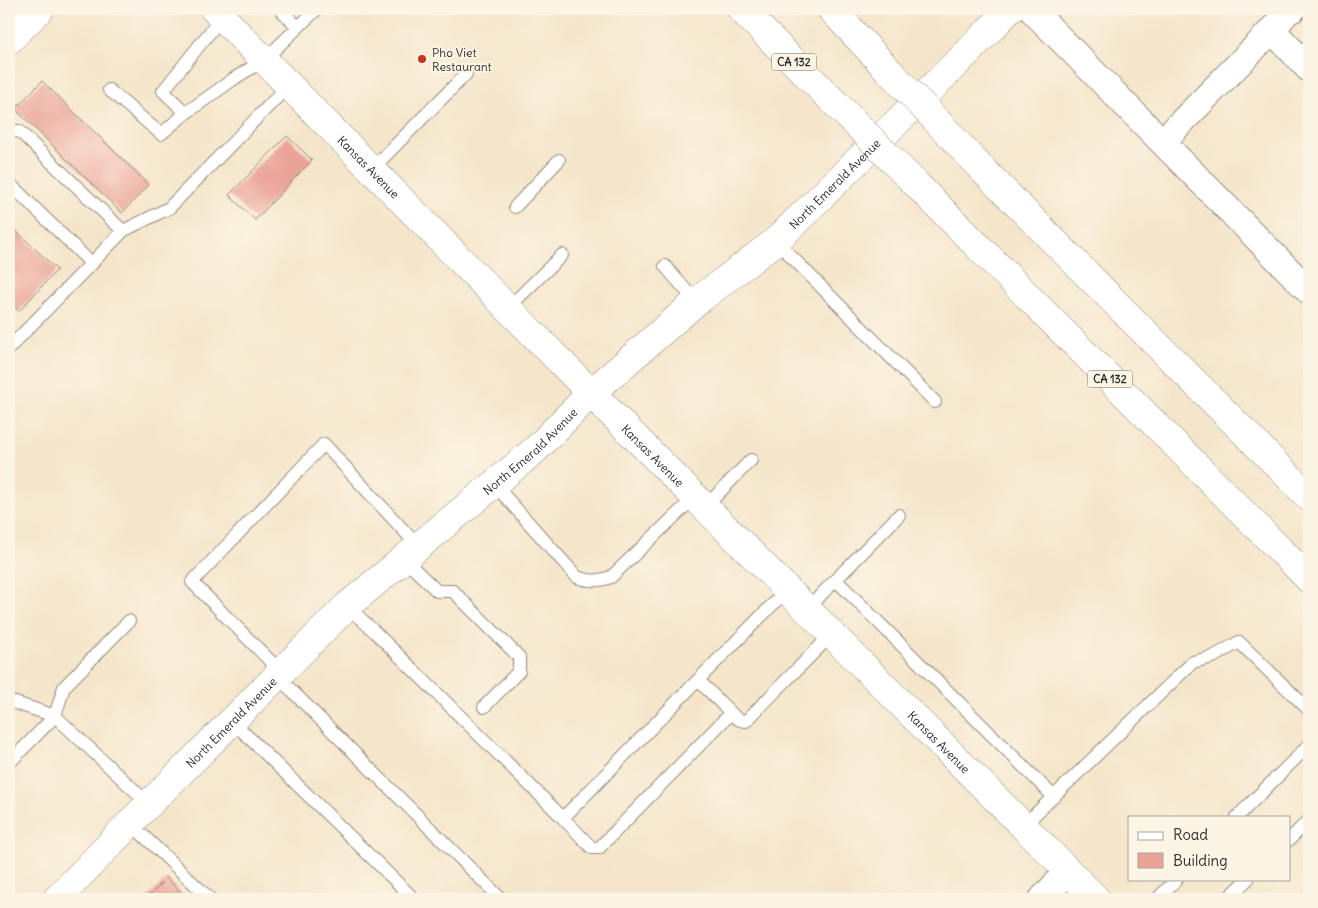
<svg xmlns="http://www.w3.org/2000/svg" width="1318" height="908" font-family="Delius,sans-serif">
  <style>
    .building { fill: #eba398 }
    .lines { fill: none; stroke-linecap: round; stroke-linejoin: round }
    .lane-casing { stroke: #90887b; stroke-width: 14 }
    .street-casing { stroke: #90887b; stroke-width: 28 }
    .secondary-casing { stroke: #90887b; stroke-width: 29 }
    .highway-casing { stroke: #90887b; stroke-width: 29 }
    .lane { stroke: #fff; stroke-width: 12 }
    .street { stroke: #fff; stroke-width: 26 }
    .secondary { stroke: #fff; stroke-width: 28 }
    .highway { stroke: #fff; stroke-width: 28 }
    .highway-bridge-casing { stroke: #90887b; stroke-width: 29; stroke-linecap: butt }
    .highway-bridge { stroke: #fff; stroke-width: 28 }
    .poi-dot { fill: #c8321e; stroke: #fcf5e5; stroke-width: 2 }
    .labels { text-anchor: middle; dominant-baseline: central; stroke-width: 4; stroke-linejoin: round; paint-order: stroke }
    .shield { fill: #fcf5e5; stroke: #6a6863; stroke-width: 1 }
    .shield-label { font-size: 11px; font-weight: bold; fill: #2b2b2b }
    .poi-label { font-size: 12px; fill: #2b2b2b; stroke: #fcf5e5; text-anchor: start }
    .street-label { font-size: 12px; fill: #2b2b2b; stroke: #fcf5e5 }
  </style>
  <rect width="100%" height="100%" fill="#fcf5e5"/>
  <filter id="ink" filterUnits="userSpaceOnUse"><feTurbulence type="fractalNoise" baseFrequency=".02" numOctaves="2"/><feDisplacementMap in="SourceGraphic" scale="10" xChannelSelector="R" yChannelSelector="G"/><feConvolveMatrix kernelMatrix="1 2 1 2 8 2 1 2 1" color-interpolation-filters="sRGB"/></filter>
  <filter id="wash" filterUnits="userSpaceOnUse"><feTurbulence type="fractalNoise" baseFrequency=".0096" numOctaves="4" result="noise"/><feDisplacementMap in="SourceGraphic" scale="20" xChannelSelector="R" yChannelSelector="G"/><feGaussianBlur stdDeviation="1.12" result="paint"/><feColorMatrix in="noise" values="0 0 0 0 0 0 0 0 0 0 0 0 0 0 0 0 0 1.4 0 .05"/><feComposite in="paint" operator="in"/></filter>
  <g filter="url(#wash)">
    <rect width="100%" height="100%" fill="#f5e6cb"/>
    <g id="blocks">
      <path class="building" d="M42,81L149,185L122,213L15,109Z
        M287,136L312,160L255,220L229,195Z
        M9,224L57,270L19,311L9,301Z
        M167,878L187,899H146Z"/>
    </g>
  </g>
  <g filter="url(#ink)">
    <use href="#blocks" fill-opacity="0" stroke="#90887b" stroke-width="1"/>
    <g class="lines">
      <g class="lane-casing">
        <path id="lane" d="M280,9L298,27
          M109,90L161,134L186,113L235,78L264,60L317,9
          M186,113L163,91L222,17
          M9,134L11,131H19L123,231
          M372,169L466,74
          M9,183L92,264
          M515,207L559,160
          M776,241L935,402
          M665,266L696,302
          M508,308L562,255
          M9,348L123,231L169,208L289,85
          M494,484L577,577C590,582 599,581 611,577L695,497
          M705,507L751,460
          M404,559L437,591H453L519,657V671L484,707
          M836,580L1054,797
          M347,606L377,634L563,818L592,848H599L731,713L698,680L563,818
          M807,609L899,515
          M281,672L192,582L324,444L419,547
          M277,676L501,899
          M698,680L787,590
          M9,701L55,716L64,687L129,621
          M731,713C736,718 739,721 746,721L832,634
          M232,721L414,899
          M9,763L55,716L149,804
          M1237,817L1309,745
          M130,823L210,899
          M1023,826L1193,662L1213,657L1239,642L1309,710
          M1289,840L1309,820
          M1157,899L1177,879
          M1227,899L1248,879"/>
      </g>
      <g class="street-casing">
        <path id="street" d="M1031,9L1309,291
          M1272,30L1309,69
          M1162,142L1272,30L1288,11L1293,9
          M1042,899L1068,871"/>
      </g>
      <g class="secondary-casing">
        <g id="secondary">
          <path id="s1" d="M214,9L591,393L1096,899"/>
          <path id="s2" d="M57,899L137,816L347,606L536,449L591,393L696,302L776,241L967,53L1010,9"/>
        </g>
      </g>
      <g class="highway-casing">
        <path id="highway" d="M741,9L848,116
          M831,9L891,73
          M9,40L40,9
          M953,138L975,162L1309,497
          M912,180L1309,579"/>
      </g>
      <use href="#lane" class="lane"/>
      <use href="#street" class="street"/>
      <use href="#secondary" class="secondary"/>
      <use href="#highway" class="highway"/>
      <g class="highway-bridge-casing">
        <path id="highway-bridge" d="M891,73L953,138
          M848,116L912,180"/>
      </g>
      <use href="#highway-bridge" class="highway-bridge"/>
    </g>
  </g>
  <circle class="poi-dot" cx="422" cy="59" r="5"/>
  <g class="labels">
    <g class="shield">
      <rect x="771.5" y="53.5" width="45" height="17" rx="4"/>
      <rect x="1087.5" y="370.5" width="45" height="17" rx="4"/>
    </g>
    <g class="shield-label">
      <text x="794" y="62">CA 132</text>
      <text x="1110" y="379">CA 132</text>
    </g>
    <g class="poi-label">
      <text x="432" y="52">Pho Viet<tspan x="432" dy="14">Restaurant</tspan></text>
    </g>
    <g class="street-label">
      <text stroke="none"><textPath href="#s1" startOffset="221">Kansas Avenue</textPath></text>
      <text stroke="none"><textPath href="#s2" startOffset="1058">North Emerald Avenue</textPath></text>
      <text stroke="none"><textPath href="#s2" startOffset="652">North Emerald Avenue</textPath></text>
      <text stroke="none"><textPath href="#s1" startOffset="626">Kansas Avenue</textPath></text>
      <text stroke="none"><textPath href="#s2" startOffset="248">North Emerald Avenue</textPath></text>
      <text stroke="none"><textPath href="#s1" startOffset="1031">Kansas Avenue</textPath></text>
    </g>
  </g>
  <rect width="1318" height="908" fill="none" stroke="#fcf5e5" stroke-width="30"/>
  <rect x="1128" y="816" width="162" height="65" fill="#fcf5e5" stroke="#a8a49b"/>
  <rect x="1138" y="832" width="25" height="8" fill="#ffffff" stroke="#a8a49b"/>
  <text x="1173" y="840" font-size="15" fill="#2b2b2b">Road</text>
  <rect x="1138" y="853" width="25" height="15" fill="#eba398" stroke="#a8a49b"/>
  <text x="1173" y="866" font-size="15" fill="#2b2b2b">Building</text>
</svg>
